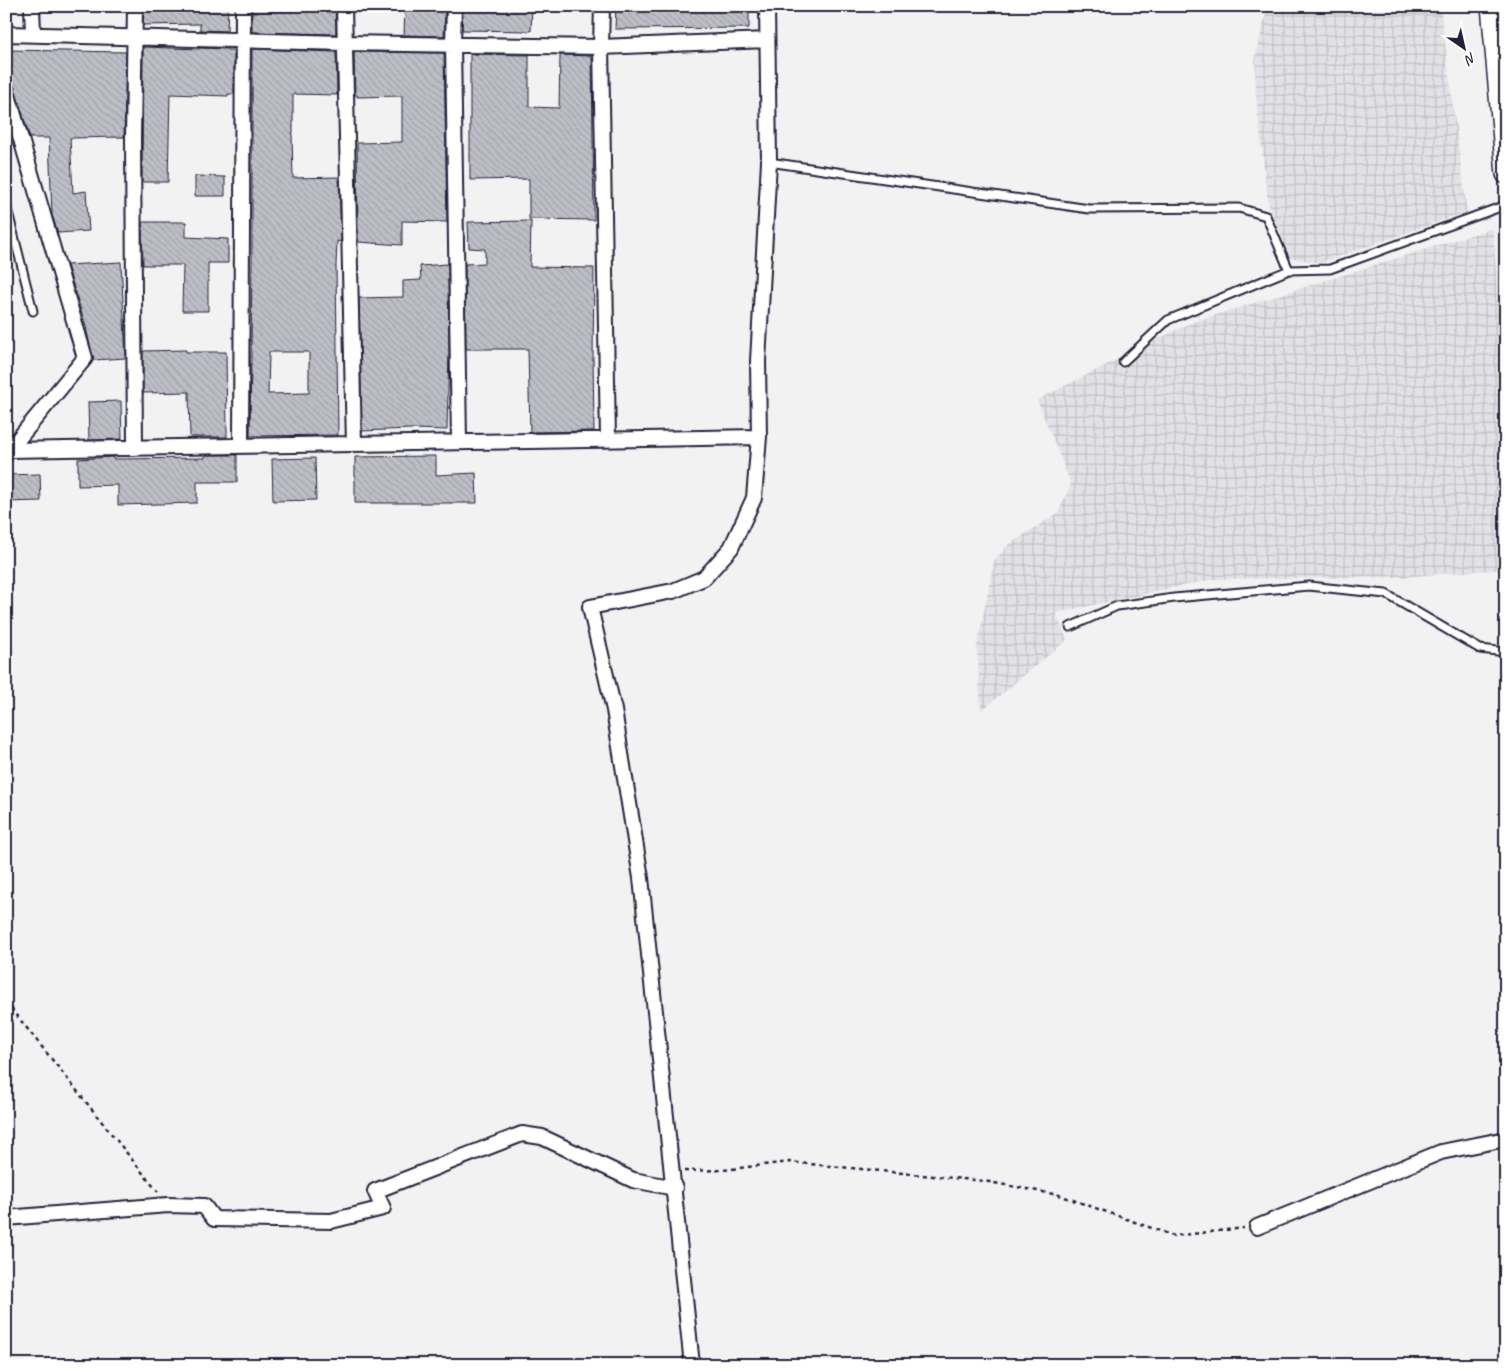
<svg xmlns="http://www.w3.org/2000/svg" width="1512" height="1371" font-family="Caveat,sans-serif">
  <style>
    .industrial { fill: url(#industrial-grid) }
    .building { fill: url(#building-back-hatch); stroke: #22223b; fill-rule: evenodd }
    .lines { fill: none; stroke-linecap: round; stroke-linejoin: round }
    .service-casing { stroke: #22223b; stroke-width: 11 }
    .minor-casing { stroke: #22223b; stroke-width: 18 }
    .secondary-casing { stroke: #22223b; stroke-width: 22 }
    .path { stroke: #22223b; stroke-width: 2.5; stroke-dasharray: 4 4; stroke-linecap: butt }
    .service { stroke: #fff; stroke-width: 7 }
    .minor { stroke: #fff; stroke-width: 14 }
    .secondary { stroke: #fff; stroke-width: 19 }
  </style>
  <defs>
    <pattern id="industrial-grid" width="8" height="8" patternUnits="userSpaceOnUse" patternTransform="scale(1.25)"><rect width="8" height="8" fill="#e2e2e6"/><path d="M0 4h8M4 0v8" fill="none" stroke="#c2c2c6"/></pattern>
    <pattern id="building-back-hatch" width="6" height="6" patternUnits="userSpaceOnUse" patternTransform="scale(1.25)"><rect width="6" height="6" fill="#bebec6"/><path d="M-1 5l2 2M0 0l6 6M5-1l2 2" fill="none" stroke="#a3a3ab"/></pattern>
  </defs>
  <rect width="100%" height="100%" fill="#f2f2f3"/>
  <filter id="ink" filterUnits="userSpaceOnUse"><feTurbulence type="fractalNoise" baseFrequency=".02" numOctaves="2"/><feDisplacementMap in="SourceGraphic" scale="10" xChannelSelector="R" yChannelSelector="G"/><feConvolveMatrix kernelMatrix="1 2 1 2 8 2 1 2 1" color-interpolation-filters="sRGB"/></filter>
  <g filter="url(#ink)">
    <path class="industrial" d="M1268,6H1440L1467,212L1320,263L1291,258L1268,203L1256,95L1255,57Z
      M1493,228L1506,412V569L1401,577L1215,579L1056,613L1067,640L981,711L977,647L994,561L1007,546L1058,513L1071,484L1037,400L1190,323Z"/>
    <path class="building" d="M144,6H228L227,31L200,30V24L143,25Z
      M252,6H335L336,34L252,32Z
      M405,6H445L444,36L404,35Z
      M463,6H532L531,31L462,30Z
      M616,6H749V28L615,29Z
      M143,47L199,49V48L227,49V50H234V94H228V96L170,94L168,182H142Z
      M252,49L336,52L337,95L293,94V133H292L293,178L339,177L341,242L337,241L336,265L338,435L250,436L252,262ZM269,352H309V393L268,394Z
      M6,50L126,52L124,137L70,138L73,193L86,191L89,231L58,233L52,215L49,138H30L14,86L6,78Z
      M354,52L444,53L447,222L402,221V245L358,242L357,143L402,142V96L357,97V95H355Z
      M470,54L529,55V107L559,108L560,55L592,56L594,220L529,219V179L470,180Z
      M195,176L225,177V196H195Z
      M531,221L530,267L594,268L593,355L594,431L530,432L528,349H466L465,264L485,263V249L469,248L468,222Z
      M142,222H186V237L228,239V263H208V311H182L183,265H143Z
      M121,262L126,358L93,360L86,327L67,265Z
      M448,264L449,351L447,430L410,429L362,431L359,298L403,297V281L421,280L420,266Z
      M186,350V352H226L227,437H190L189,392L143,393V351Z
      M121,401L122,439L89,440L88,402Z
      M205,455H237V482H197V503L118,505V485L78,486V459L113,457V459L205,458Z
      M436,456V475L476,473L477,503H355V457Z
      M315,458L316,500L273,501L272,459Z
      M40,474L41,501L6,502V475Z"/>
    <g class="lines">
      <g class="service-casing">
        <path id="service" d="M769,162L1089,209L1239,208L1266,216L1289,270
          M6,204L33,311
          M1123,362L1168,320L1289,270L1330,269L1506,205
          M1070,627L1117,606L1174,598L1309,586L1386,594L1480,649L1506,652"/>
      </g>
      <g class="minor-casing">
        <path id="minor" d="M32,6L33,33
          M135,6L133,138L135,448
          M344,6L354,444
          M454,6L453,44L459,442
          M602,6L601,47L608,439
          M6,34L344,43L601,47L767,40
          M6,88L85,358L6,454
          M241,446L243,6
          M9,450L759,437
          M6,1218L168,1205L204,1206L214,1219L331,1221L383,1208L375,1191L522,1134L542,1137L633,1180L675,1188
          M1257,1227L1441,1152L1506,1139
          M692,1365L641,878L614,710L590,607L673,591L704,578L731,548L754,498L759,437L758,361L769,162L767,6"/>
      </g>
      <g class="secondary-casing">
        <path id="secondary" d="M1491,6L1506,174"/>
      </g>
      <path class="path" d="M6,1002L158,1192
        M684,1171L723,1170L789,1162L984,1181L1059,1195L1174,1236L1244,1228"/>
      <use href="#service" class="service"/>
      <use href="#minor" class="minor"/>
      <use href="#secondary" class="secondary"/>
    </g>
  </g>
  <rect width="1512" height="1371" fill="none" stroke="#fff" stroke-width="25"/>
  <rect x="12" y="12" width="1487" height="1346" fill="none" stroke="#22223b" stroke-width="2" filter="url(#ink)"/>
  <g transform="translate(1464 48) rotate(146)" stroke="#ffffff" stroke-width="4" paint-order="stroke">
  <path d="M0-4L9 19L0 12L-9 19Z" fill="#22223b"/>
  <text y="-8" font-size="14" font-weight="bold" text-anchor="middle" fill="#22223b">N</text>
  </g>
</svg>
